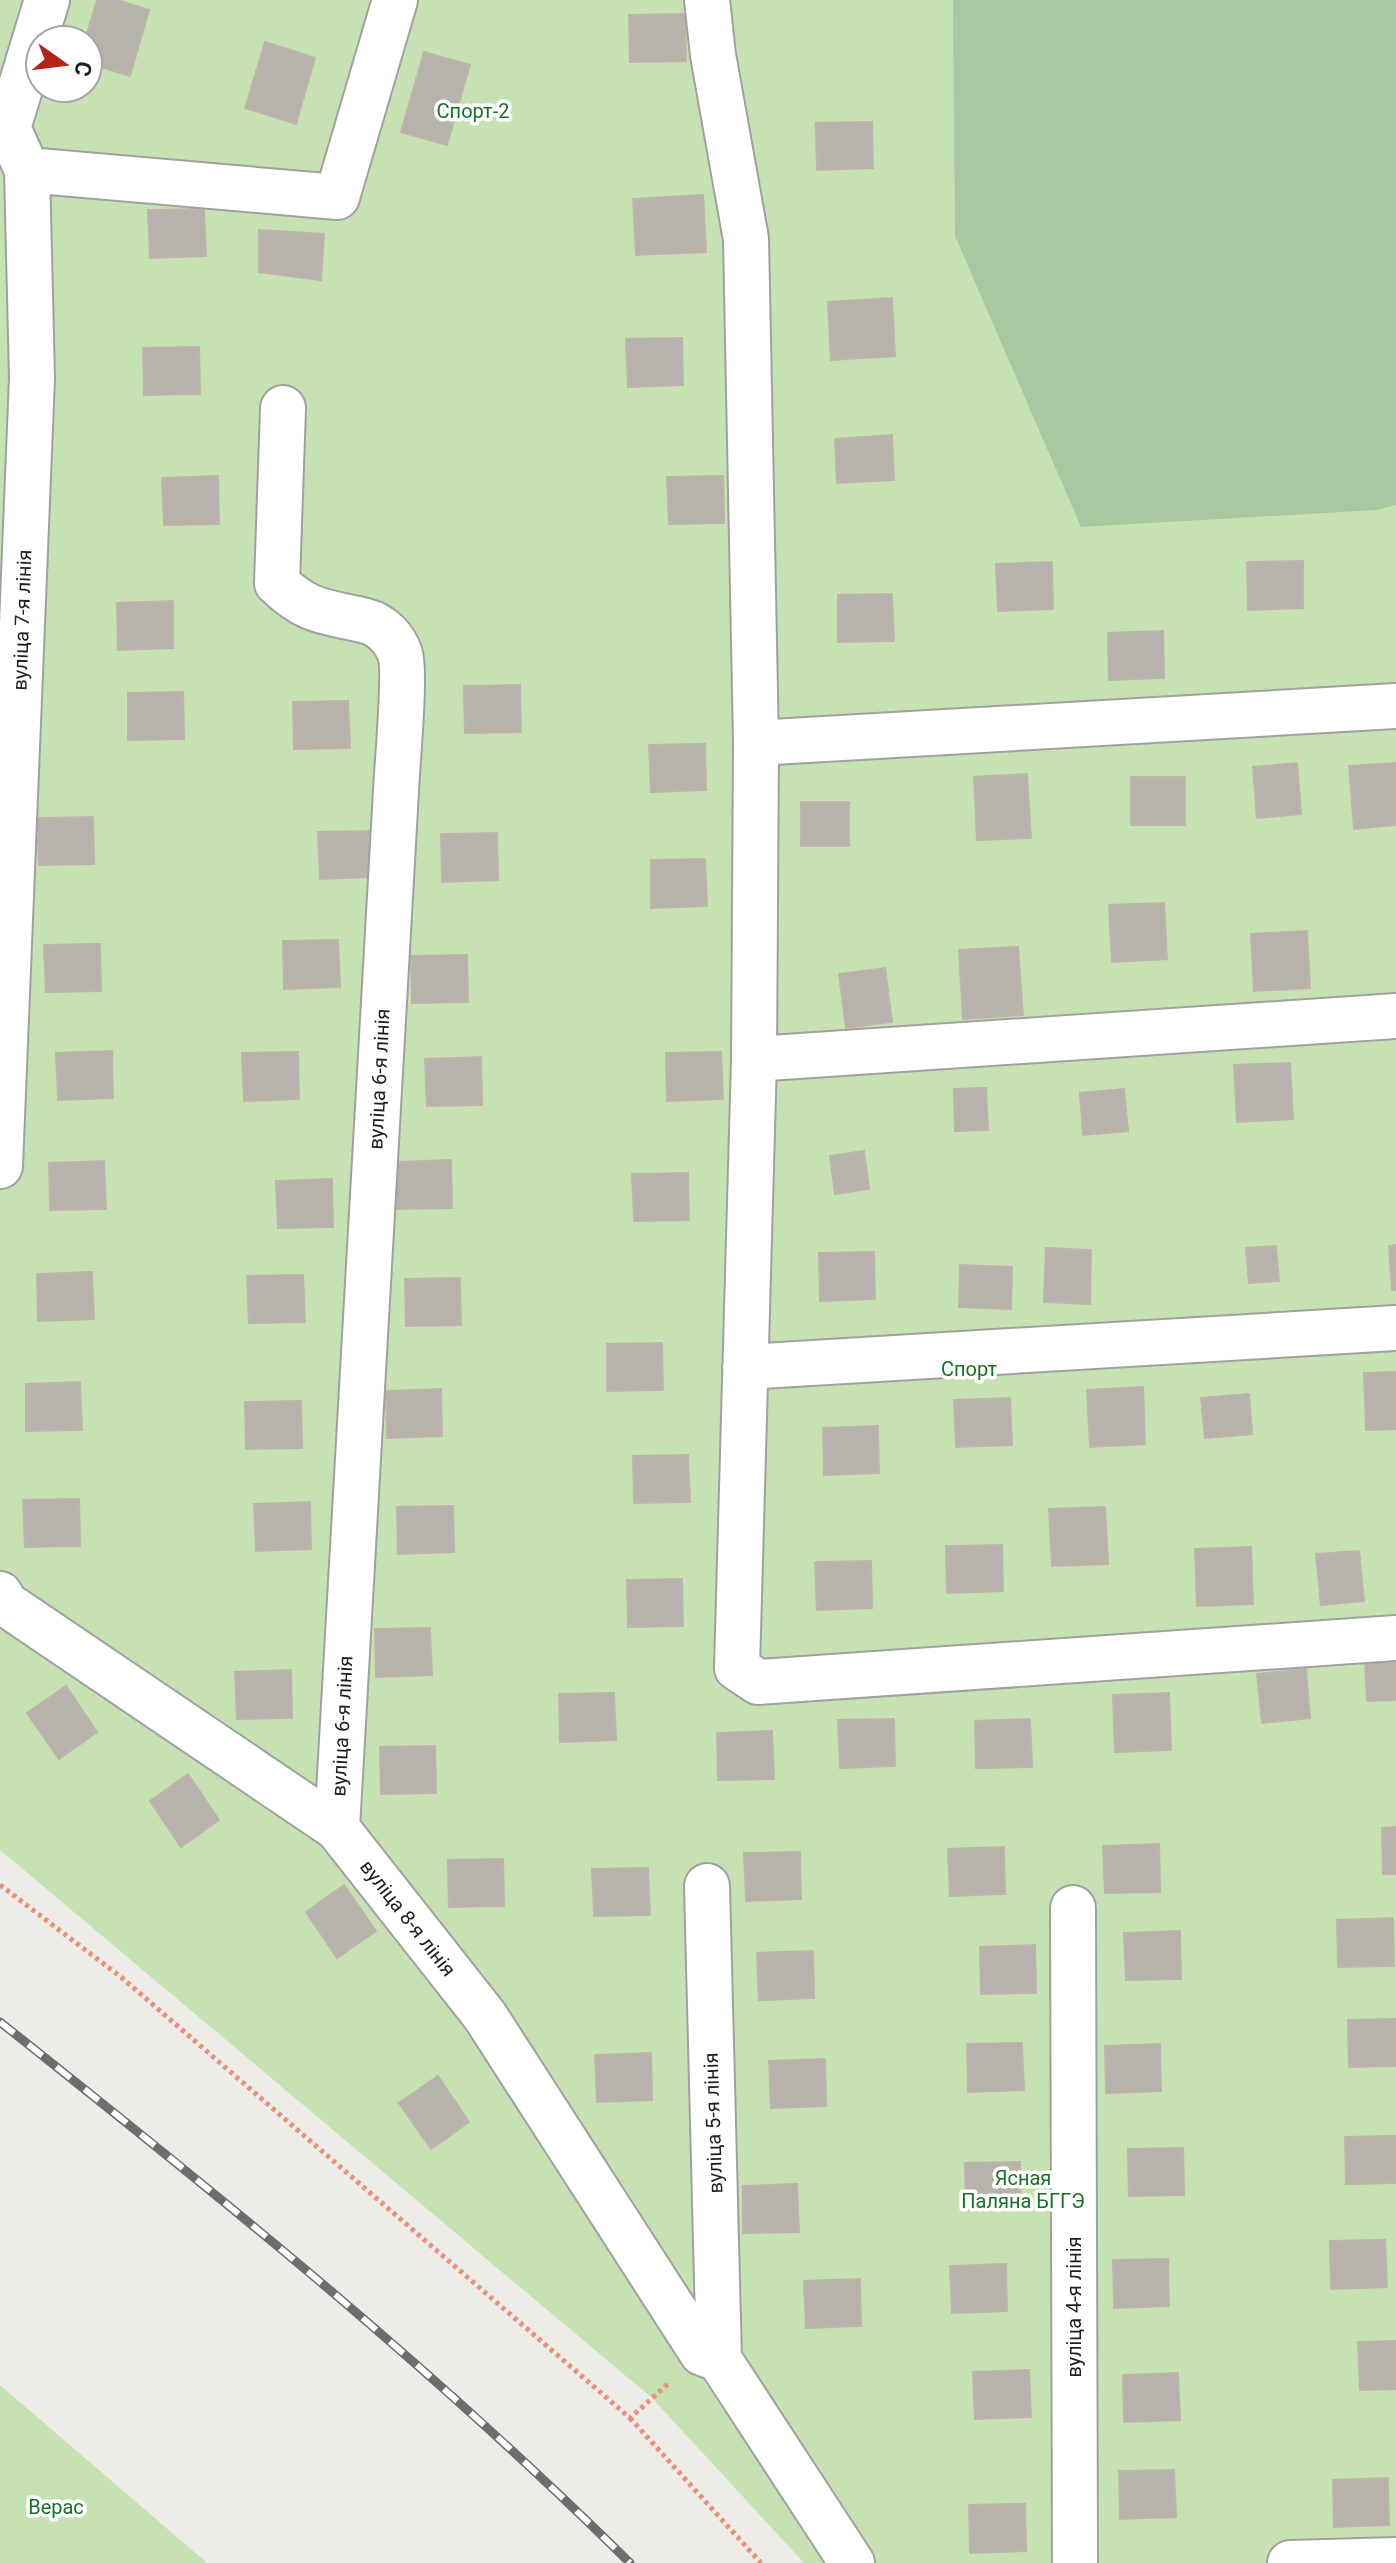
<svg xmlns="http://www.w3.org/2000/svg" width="1396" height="2563" font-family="Roboto,sans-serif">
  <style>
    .grass { fill: #c7e2b2; fill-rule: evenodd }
    .forest { fill: #a9c8a0 }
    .building { fill: #b7b2ac; stroke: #beb4aa; stroke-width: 2 }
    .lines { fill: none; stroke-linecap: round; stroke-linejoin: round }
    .minor-casing { stroke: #a0a0a0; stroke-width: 48 }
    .path { stroke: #e98f7d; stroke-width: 5; stroke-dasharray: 4 4; stroke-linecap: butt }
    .minor { stroke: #fff; stroke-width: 44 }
    .rail-casing { stroke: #6d6d6d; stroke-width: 9 }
    .rail { stroke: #fff; stroke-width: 6; stroke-dasharray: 18; stroke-linecap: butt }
    .labels { text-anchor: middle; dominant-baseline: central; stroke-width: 7; stroke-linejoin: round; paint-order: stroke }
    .park-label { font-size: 20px; fill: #197027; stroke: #fff }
    .street-label { font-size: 20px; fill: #1f1f1f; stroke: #fff }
  </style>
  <rect width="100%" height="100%" fill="#eeece6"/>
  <path class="grass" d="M0,0H953L954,36L1081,526L1378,510L1396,505V2563H804L652,2398L0,1850ZM40,40H88V88H40Z
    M0,2385L207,2563H0Z"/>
  <path class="forest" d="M953,0H1396V505L1378,510L1081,527L955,236Z"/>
  <path class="building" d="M97,0H117L149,10L130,76L88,63V40H85Z
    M685,14L686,61L630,62L629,15Z
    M265,42L315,58L296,124L245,108Z
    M424,52L470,65L447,145L401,132Z
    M872,122L873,168L817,170L816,123Z
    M703,195L706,252L636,255L633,199Z
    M204,209L206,256L150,258L148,210Z
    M259,230L324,234L321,280L259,272Z
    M892,298L895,356L831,360L828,302Z
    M682,338L683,385L628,387L626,339Z
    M199,347L200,394L144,395L143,348Z
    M892,435L894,480L837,483L835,439Z
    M218,476L219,524L164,525L162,478Z
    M723,476L724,523L669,524L667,477Z
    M1303,561V608L1248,610L1247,562Z
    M1052,562L1053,609L998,611L996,564Z
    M892,594L894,641L838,642V595Z
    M173,601V648L118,650L117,603Z
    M1163,631L1164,678L1109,680L1108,633Z
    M520,685L521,732L465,733L464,686Z
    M183,692L184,739L128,740V693Z
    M348,701L350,748L294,749L293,702Z
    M705,744L706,790L651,792L649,745Z
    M1297,763L1301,814L1257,818L1253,767Z
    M1396,763V825L1354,829L1349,766Z
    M1027,774L1031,838L977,840L974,777Z
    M1131,777H1185V825H1131Z
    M801,802H849V846H801Z
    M93,817L94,864L39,865L37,818Z
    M374,831L375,877L320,879L318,832Z
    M497,833L498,880L442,882L441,834Z
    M705,859L707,906L651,908V860Z
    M1164,903L1167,959L1112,962L1109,905Z
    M1307,931L1310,988L1254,991L1251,934Z
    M338,940L340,987L284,989L283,941Z
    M100,944L101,991L46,992L44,945Z
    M1018,947L1023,1015L963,1019L959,950Z
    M467,955L468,1002L412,1003L411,956Z
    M885,968L892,1022L846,1028L839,974Z
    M112,1051L113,1098L58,1100L56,1053Z
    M298,1052L299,1099L244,1101L242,1053Z
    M721,1052L723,1099L667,1101L666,1053Z
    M481,1057L482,1105L427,1106L425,1059Z
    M1290,1063L1293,1119L1237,1122L1234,1065Z
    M986,1088L988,1130L955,1131L954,1089Z
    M1124,1089L1128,1131L1083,1135L1080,1093Z
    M864,1151L869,1189L835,1194L830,1156Z
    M451,1160L452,1208L397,1209L395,1162Z
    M104,1161L106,1209L50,1210L49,1163Z
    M688,1173L689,1220L634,1221L632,1174Z
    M332,1179L333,1227L278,1228L276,1181Z
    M1396,1245V1290H1392L1389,1246Z
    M1276,1246L1279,1281L1249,1283L1246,1248Z
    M1046,1248L1091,1250L1090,1304L1044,1302Z
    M874,1252L875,1299L820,1301L819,1253Z
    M960,1265L1012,1267L1011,1309L959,1307Z
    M92,1272L94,1319L38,1321L37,1274Z
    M303,1275L305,1322L249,1323L247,1276Z
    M460,1278L461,1325L406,1326L405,1279Z
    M662,1343L663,1390L607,1391V1344Z
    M1396,1372V1429L1366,1430L1364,1373Z
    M80,1382L82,1430L26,1431V1384Z
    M1143,1387L1145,1444L1090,1447L1087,1390Z
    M441,1389L442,1436L387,1438L386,1391Z
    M1249,1394L1252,1434L1205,1438L1201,1398Z
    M1010,1398L1012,1445L956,1447L954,1400Z
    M301,1401L302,1448L246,1449L245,1402Z
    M878,1426L879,1473L824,1475L823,1428Z
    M688,1455L690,1502L634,1503L633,1456Z
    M79,1499L80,1546L25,1547L23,1500Z
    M310,1502L311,1549L256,1551L254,1504Z
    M453,1506L454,1552L398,1554L397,1507Z
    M1105,1507L1108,1564L1052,1566L1049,1509Z
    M1002,1545L1003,1591L947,1593L946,1546Z
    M1251,1547L1253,1604L1197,1606L1195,1549Z
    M1359,1551L1364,1601L1321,1605L1316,1554Z
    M871,1561L872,1608L817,1610L815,1562Z
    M682,1579L683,1626L628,1627L627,1580Z
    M430,1628L432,1675L376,1677L375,1629Z
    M1396,1660V1700L1367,1701L1365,1661Z
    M1306,1669L1310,1718L1262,1723L1257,1674Z
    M291,1670L292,1718L237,1719L235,1672Z
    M66,1686L97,1732L59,1759L27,1713Z
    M614,1693L616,1740L560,1742L559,1694Z
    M1169,1693L1171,1750L1115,1752L1113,1695Z
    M894,1719L895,1766L840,1768L838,1720Z
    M1030,1719L1032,1767L976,1768L975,1721Z
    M772,1731L774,1779L718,1780L717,1733Z
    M435,1746L436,1793L381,1794L380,1747Z
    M188,1774L219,1820L181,1847L150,1801Z
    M1396,1827V1874H1383L1382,1828Z
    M1159,1844L1160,1892L1105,1893L1103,1846Z
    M1004,1847L1005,1894L950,1896L948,1849Z
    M800,1852L801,1899L746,1901L744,1853Z
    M503,1859L504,1906L449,1907L448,1860Z
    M648,1868L650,1915L594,1916L592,1869Z
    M344,1885L376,1931L337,1958L306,1912Z
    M1393,1918L1394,1966L1338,1967L1337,1920Z
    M1180,1931L1181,1979L1126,1980L1124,1933Z
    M1035,1945L1036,1993L981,1994L980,1947Z
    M813,1951L814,1998L759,2000L757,1953Z
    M1396,2019V2066L1349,2067L1348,2020Z
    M1022,2043L1024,2090L968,2092L967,2044Z
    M1160,2044L1161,2091L1106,2093L1105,2046Z
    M651,2053L652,2100L597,2102L595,2055Z
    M825,2059L826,2106L771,2108L769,2061Z
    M438,2076L469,2122L431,2149L399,2103Z
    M1396,2136V2183L1346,2184L1345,2137Z
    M1183,2148L1184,2195L1129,2196L1128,2149Z
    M1020,2162L1021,2208L966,2210L965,2163Z
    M797,2184L799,2232L743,2233V2186Z
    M1385,2240L1387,2287L1331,2289L1330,2241Z
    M1168,2259L1169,2306L1114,2308L1113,2260Z
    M1006,2264L1007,2311L952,2313L950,2266Z
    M860,2279L861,2326L806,2328L804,2281Z
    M1396,2341V2389L1360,2390L1358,2342Z
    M1029,2370L1031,2417L975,2419L973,2372Z
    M1178,2373L1180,2420L1124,2422L1123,2375Z
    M1174,2470L1176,2517L1120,2519L1119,2471Z
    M1388,2478L1389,2525L1334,2527L1333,2480Z
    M1025,2504L1026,2551L970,2553L969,2505Z"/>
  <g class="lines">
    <g class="minor-casing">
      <path id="minor" d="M47,0L8,128L27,170L337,197L395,0
        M707,0L713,55L746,239L756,743L754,1059L737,1668L758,1682L1396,1638
        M283,408L277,583C309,614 326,611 366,621C382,625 395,639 400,654C406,672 397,766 396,791L337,1828
        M756,743L1396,706
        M754,1059L1396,1016
        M0,1166L32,378L27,170
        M745,1367L1396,1328
        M0,1594L6,1604L337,1828L485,2016L702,2353L719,2359L852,2563
        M707,1886L719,2359
        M1073,1908L1075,2563
        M1290,2563L1396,2560"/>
    </g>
    <path class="path" d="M0,1885L121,1977L630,2418L670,2382
      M630,2418L761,2563"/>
    <use href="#minor" class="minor"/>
    <g class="rail-casing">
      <path id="rail" d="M0,2022C217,2194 433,2368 630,2563"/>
    </g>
    <use href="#rail" class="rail"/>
  </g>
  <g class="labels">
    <g class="park-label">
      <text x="473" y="111">Спорт-2</text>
      <text x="969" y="1369">Спорт</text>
      <text x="1023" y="2178">Ясная<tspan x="1023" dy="23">Паляна БГГЭ</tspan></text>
      <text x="56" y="2507">Верас</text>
    </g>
    <g class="street-label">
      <text transform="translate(22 620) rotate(-88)">вуліца 7-я лінія</text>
      <text transform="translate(379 1079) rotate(-87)">вуліца 6-я лінія</text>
      <text transform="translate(342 1726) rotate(-87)">вуліца 6-я лінія</text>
      <text transform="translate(408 1918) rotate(52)">вуліца 8-я лінія</text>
      <text transform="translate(713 2123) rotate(-92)">вуліца 5-я лінія</text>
      <text transform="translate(1074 2307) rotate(-90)">вуліца 4-я лінія</text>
    </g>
  </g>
  <g transform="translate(64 64) rotate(104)"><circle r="38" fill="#ffffff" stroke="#a5a5a5" stroke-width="2"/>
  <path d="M0-6L14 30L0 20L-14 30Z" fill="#b52419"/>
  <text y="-12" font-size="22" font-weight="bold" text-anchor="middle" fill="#1f1f1f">С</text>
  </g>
</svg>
